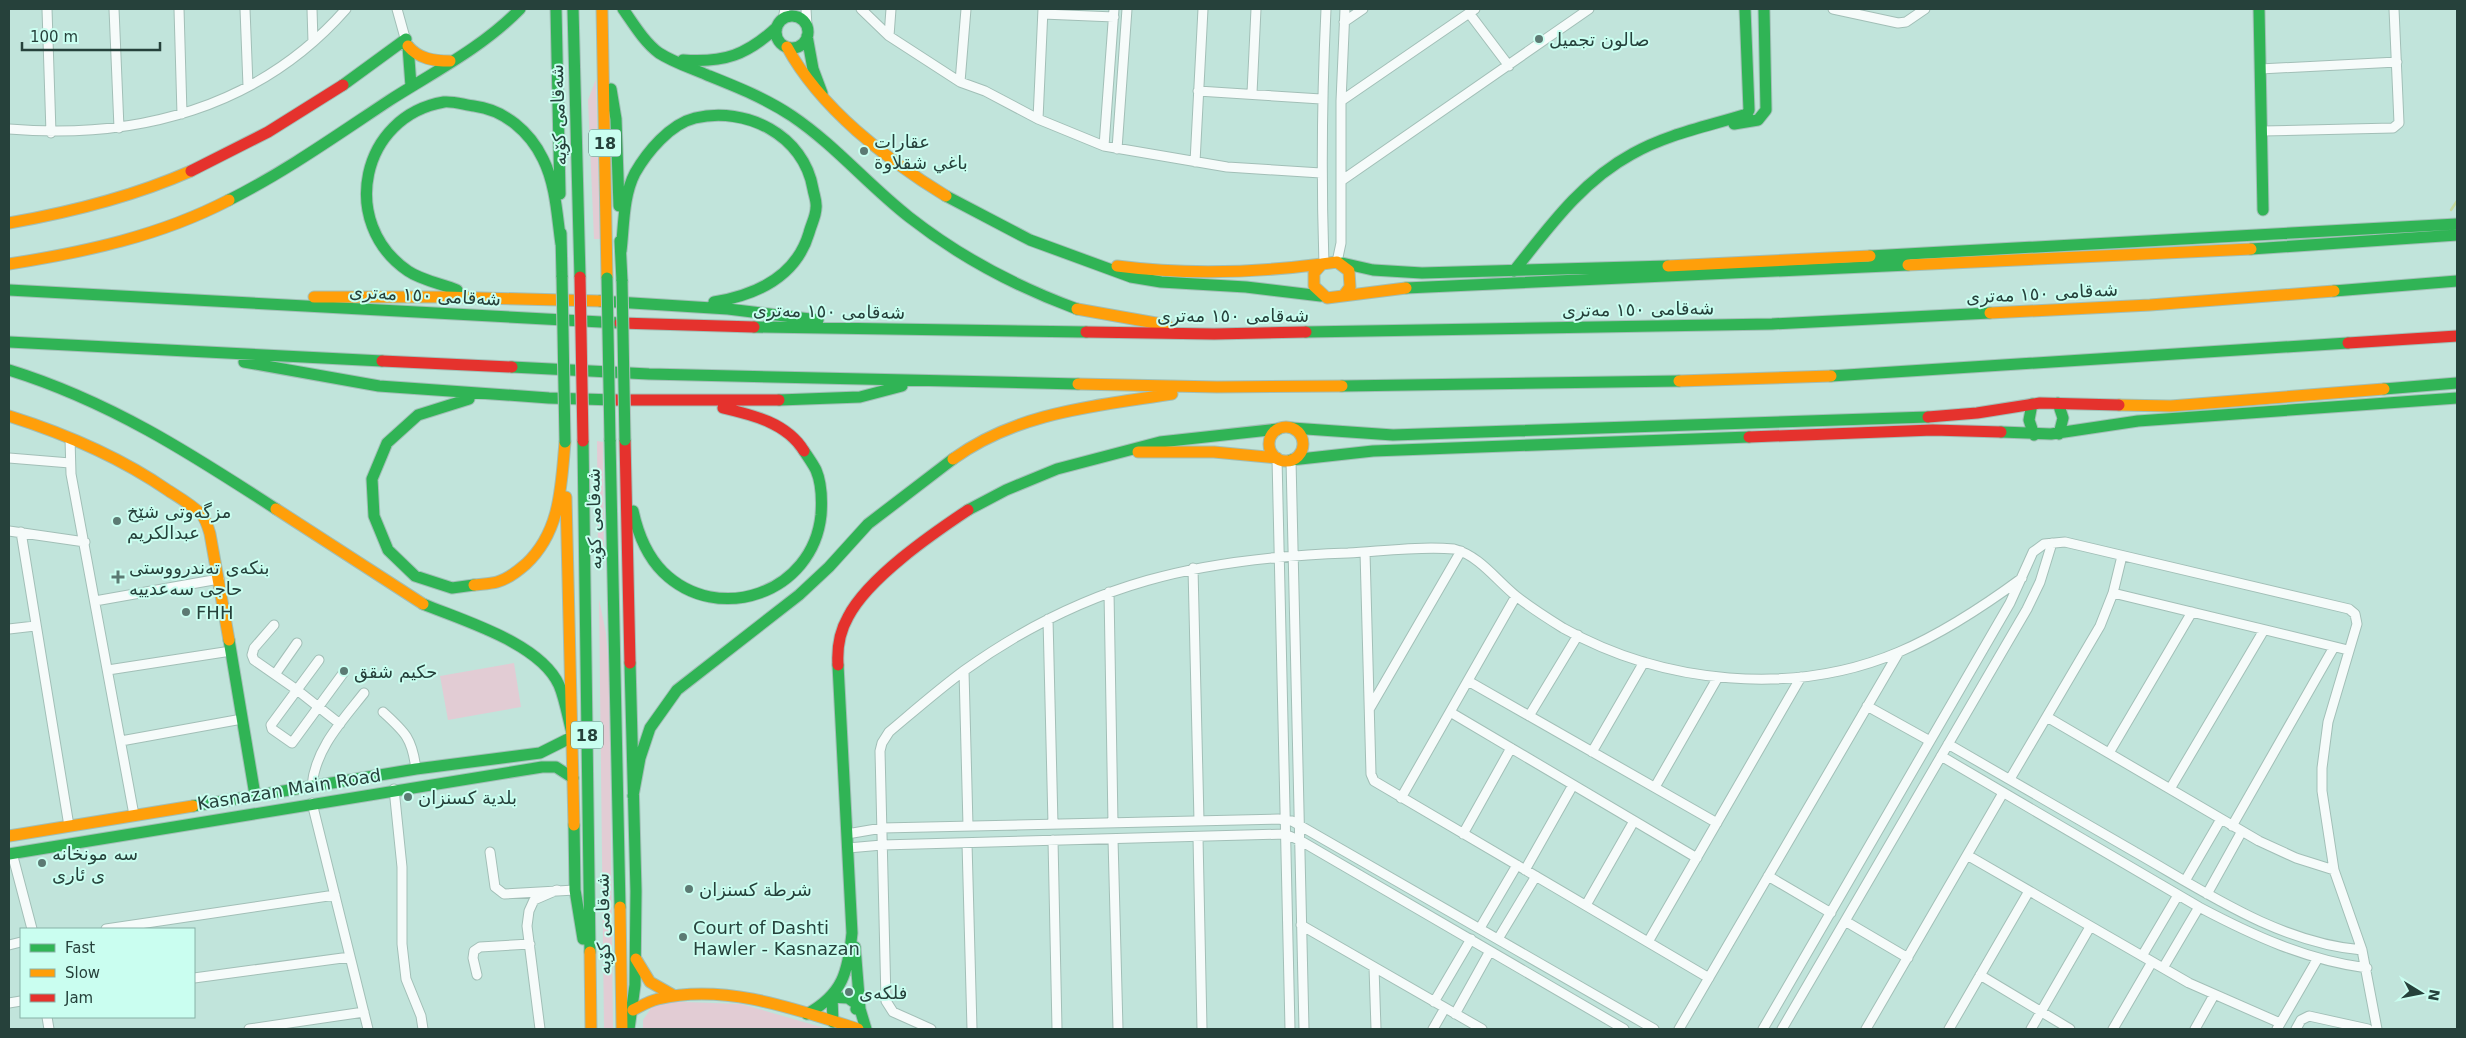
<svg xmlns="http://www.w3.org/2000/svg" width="2466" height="1038" font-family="'DejaVu Sans','Noto Naskh Arabic',sans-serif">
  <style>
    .green { fill: #e2ccd4 }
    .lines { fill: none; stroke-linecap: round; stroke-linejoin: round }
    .stream { stroke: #c5da9f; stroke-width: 2.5 }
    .street-casing { stroke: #a2bfb7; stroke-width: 11 }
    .fast-casing { stroke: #a2bfb7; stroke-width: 13 }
    .slow-casing { stroke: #a2bfb7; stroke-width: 13 }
    .jam-casing { stroke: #a2bfb7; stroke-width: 13 }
    .street { stroke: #f6fbfa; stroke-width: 9 }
    .fast { stroke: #30b455; stroke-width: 11 }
    .slow { stroke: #ff9f0a; stroke-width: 11 }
    .jam { stroke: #e5322d; stroke-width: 11 }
    .fast-bridge-casing { stroke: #aec1bd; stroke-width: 13; stroke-linecap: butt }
    .jam-bridge-casing { stroke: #aec1bd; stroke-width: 13; stroke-linecap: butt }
    .fast-bridge { stroke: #30b455; stroke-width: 11 }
    .jam-bridge { stroke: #e5322d; stroke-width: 11 }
    .poi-dot { fill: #5c7a73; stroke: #cafef0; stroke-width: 2 }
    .labels { text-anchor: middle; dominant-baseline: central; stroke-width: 4; stroke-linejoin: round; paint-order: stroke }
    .shield { fill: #cafef0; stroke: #577a71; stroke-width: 1 }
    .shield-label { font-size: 16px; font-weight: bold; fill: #26413b }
    .poi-label { font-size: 18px; fill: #26413b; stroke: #cafef0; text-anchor: start }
    .street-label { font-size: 18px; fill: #26413b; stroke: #cafef0 }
  </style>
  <rect width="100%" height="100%" fill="#c1e4db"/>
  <path class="green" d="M596,79L600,239H594L588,100Z
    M597,441L603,442L604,561L598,549Z
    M599,599L606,633L609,669L613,1029H604Z
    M514,663L521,707L448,720L440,676Z
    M656,1001L741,1004L828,1029H643V1020Z"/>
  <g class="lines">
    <path class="stream" d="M2451,210L2457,201"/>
    <g class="street-casing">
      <path id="street" d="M47,9L51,133
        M114,9L119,128
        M179,9L182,114
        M245,9L248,86
        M312,9L313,42
        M397,9L407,45
        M806,9L807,26
        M861,9L889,36L960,82L985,91L1038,119L1104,146L1227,167L1321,173
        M1833,9L1898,23L1906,22L1925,9
        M1469,13L1509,66
        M1043,14L1114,17
        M783,19L785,9
        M1344,22L1363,9
        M889,36L891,9
        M2260,69L2397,62
        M960,82L966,9
        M1198,91L1321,99
        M1252,93L1256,9
        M1341,101L1475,9
        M1038,119L1043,9
        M9,129C136,140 259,108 346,9
        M2262,131L2393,128L2399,123L2394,9
        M1104,146L1114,9
        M1117,149L1127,9
        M1195,162L1203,9
        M1341,181L1589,9
        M1337,262L1341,243V101L1345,9
        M1324,263C1321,177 1322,94 1326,9
        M70,438L71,474L134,815
        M9,458L70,463
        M1277,458L1290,1029
        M1291,460L1304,1029
        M9,531L85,542
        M21,532L69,826
        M1365,552L1371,774L1374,781L1709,978
        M1193,568L1199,821
        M1109,592L1113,823
        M2113,593L2348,650
        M95,601L219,579
        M1048,619L1053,824
        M274,625L254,648L252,655L254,660L297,690L340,724
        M9,629L35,626
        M319,660L271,725L272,729L292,743L344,672
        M108,670L231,651
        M964,671L968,826
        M276,673L297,643
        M1468,681L1717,823
        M1867,706L1930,741
        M1370,708L1461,551
        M383,712C405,732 412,738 416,769
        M1450,712L1697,858
        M1529,716L1578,635
        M2047,717L2259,841L2296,858L2334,870
        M121,741L242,719
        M1948,744C2011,780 2073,816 2135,852C2205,892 2279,943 2362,950
        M1592,752L1644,662
        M2109,753L2192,612
        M1941,756L2199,907C2252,935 2306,960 2367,968
        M2010,779L2100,626L2113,593L2122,556
        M312,786C315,749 342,721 364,693
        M1655,787L1718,677
        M394,789L402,867V944L406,979L421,1016L423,1029
        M2170,789L2264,630
        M1401,798L1516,596
        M312,803L368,1029
        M2232,826L2334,647
        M847,834L882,828L1278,819L1292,821L1654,1029
        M1463,834L1511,748
        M1198,837L1202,1029
        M1113,839L1118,1029
        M1053,840L1057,1029
        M967,843L972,1029
        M848,848L882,845L1285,834L1301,841L1624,1029
        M490,852L495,887L504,894L575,890
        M12,853L32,929
        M1967,855L2189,983L2280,1023
        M1525,870L1573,785
        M1768,876L1831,913
        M2185,881L2221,819
        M2207,894L2242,831
        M1586,905L1634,821
        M1845,921L1908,958
        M1301,925L1482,1029
        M1480,928L1517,865
        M106,929L335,895
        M1498,939L1536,876
        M1648,942L1801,677
        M9,945L21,942
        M2142,956L2178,895
        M1374,967L1376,1029
        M2163,968L2199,907
        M477,975L473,958L474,951L480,947L530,944
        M1980,975L2070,1029
        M194,978L350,957
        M1434,1002L1471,939
        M9,1003L21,1001
        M1455,1014L1490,951
        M47,1017L49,1029
        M249,1029L364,1012
        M540,1029L527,926L529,911L534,900L557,890
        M931,1029L893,1012L886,1001L880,751L882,743L889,732C914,711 939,689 965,670C1088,582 1201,558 1348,553C1383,551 1420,546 1454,549C1480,556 1496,580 1516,596C1531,608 1547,618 1563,628C1663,684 1793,697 1899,652C1943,633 1984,606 2022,578
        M1433,1029L1445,1008
        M1679,1029L1899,652
        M1763,1029L2010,603L2033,552L2044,544L2065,542L2349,609L2355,614L2357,624L2328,722L2322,768V791L2334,870L2362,950L2377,1029
        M1782,1029L2027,609L2040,582L2052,543
        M1866,1029L2003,793
        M1949,1029L2029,891
        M2031,1029L2090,927
        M2113,1029L2152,962
        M2195,1029L2214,995
        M2277,1029L2318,958
        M2296,1029L2301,1020L2309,1016L2368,1029"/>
    </g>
    <g class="fast-casing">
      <path id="fast" d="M556,9L560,194
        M573,9L580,277
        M623,9C633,23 644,42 659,53C673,62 691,68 707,75C737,87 765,98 792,116C835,145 868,185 909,217C960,257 1017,287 1077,309
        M2259,9L2263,210
        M776 32a16 16 0 1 1 32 0a16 16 0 1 1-32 0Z
        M807,36L813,69L822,93
        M408,46L411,86
        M683,60C724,63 747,55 777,27
        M343,85L406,39
        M611,89L616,119L619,206
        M1734,124L1758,120L1766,110L1764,9
        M946,196L1030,240L1131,277L1161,282L1246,287L1321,296
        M229,200C285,172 337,135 390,100C434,72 483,47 520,9
        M561,233L562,277
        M620,241L622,281
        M2251,249L2457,235
        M621,251C624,226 623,196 635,173C647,152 670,124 695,118C746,106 804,135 813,189C814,195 817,202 816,208C816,216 811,225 809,233C796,277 756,295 714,302
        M1870,256L2457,224
        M1342,263L1373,270L1422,273L1668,266
        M1514,271C1549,227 1582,181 1632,154C1667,134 1709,126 1747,114L1749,110L1745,9
        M1406,288L1908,265
        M9,290L620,323
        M457,290C442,284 421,280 408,271C338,223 361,116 444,102C453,101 465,105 474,106C505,110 530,132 543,159C556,185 557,216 561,244
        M2334,291L2457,281
        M600,301L728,309L818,320
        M754,327L1086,332
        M1306,332L1772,324L1990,313
        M9,342L382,361
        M244,362L379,386L549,398L615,400
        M512,367L649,374L1078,384
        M9,370C109,401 190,453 276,509
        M1831,376L2348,343
        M1342,386L1679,381
        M2384,389L2457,383
        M469,399L418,415L387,443L372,479L374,516L388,550L415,576L452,588L474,585
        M779,400L860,397L902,386
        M2058,403L2063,418L2059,434
        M2032,404L2029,420L2034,435
        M1292,428L1393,435L1928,417
        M2001,432L2051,434L2138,421L2457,398
        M610,440L620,907
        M583,441L590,952
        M1291,460L1373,451L1749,437
        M968,510L1006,490L1057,469L1160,442L1278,429
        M633,511C638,534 646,555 663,572C718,626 813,593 821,515C822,501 822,484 816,470C813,464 808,457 804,451
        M423,604C464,621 540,643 559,685C565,699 568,718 572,733
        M229,640L255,795
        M633,796L640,758L650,728L677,690L799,595L829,567L868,524L953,459
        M193,806L416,769L540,753L572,737
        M574,825L575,890L583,939
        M9,854L542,767H556L573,778
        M855,947L860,1009L866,1029
        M807,1014C843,994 848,972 852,933L838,665
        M833,1022L832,997L848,998L858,1005L856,1009
        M629,1029L635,985L636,891L630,663"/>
    </g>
    <g class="slow-casing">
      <path id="slow" d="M602,9L607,278
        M408,46C419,59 434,61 450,61
        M787,47C820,108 887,160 946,196
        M9,223C72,212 132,197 191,171
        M9,264C85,252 160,236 229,200
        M1908,265L2251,249
        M1117,266C1186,275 1253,273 1322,264
        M1668,266L1870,256
        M1344,295L1350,287L1349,271L1337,262L1322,264L1314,273V286L1327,298L1406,288
        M314,297H445L600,301
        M1077,309L1167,325
        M1990,313L2150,305L2334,291
        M1679,381L1831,376
        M1078,384L1217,387L1342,386
        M2119,405L2171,406L2384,389
        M9,416C66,434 120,457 169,491C180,498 192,505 201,514C206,519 208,527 210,534L229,640
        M1269 444a17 17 0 1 1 34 0a17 17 0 1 1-34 0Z
        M1138,452H1214L1277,458
        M953,459C1018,412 1095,406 1172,394
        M566,497L574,825
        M276,509L423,604
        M474,585C481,584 490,584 497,582C508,579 518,571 526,564C561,531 561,486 565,442
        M9,836L193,806
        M620,907L622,1029
        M590,952L591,1029
        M636,959L650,982L673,995
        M633,1010C641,1006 649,1001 658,999C724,983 796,1009 858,1029"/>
    </g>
    <g class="jam-casing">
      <path id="jam" d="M191,171L268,132L343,85
        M620,323L754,327
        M1086,332L1214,334L1306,332
        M2348,343L2457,336
        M382,361L512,367
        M615,400H779
        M723,408C753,415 787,423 804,451
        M1928,417L1977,413L2040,403L2119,405
        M1749,437L1933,430L2001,432
        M625,440L630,663
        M838,665C837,649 840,631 848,617C868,578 932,534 968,510"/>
    </g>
    <use href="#street" class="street"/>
    <use href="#fast" class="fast"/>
    <use href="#slow" class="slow"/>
    <use href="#jam" class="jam"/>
    <g class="fast-bridge-casing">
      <path id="fast-bridge" d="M562,277L565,442
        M607,278L610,440
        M622,281L625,440"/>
    </g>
    <g class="jam-bridge-casing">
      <path id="jam-bridge" d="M580,277L583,441"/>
    </g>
    <use href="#fast-bridge" class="fast-bridge"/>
    <use href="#jam-bridge" class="jam-bridge"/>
  </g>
  <g class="poi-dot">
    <circle cx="1539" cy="39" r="5"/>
    <circle cx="864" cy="151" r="5"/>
    <circle cx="117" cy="521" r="5"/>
    <path d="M115.5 569.5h5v5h5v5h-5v5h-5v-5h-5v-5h5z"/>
    <circle cx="186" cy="612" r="5"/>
    <circle cx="344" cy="671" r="5"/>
    <circle cx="408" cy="797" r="5"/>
    <circle cx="42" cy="863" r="5"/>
    <circle cx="689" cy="889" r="5"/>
    <circle cx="683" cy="937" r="5"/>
    <circle cx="849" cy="992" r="5"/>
  </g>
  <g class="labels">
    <g class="shield">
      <rect x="589" y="129.5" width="32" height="27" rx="4"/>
      <rect x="571" y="721.5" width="32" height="27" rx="4"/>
    </g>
    <g class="shield-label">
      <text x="605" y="143">18</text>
      <text x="587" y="735">18</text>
    </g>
    <g class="poi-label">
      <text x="1549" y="39">صالون تجميل</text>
      <text x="874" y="141">عقارات<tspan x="874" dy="21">باغي شقلاوة</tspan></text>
      <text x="127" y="511">مزگەوتى شێخ<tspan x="127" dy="21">عبدالکریم</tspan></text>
      <text x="129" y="567">بنکەی تەندرووستی<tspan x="129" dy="21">حاجی سەعدییە</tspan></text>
      <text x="196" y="612">FHH</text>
      <text x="354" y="671">حكيم شقق</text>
      <text x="418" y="797">بلدية كسنزان</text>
      <text x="52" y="853">سه مونخانه<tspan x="52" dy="21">ی ئاری</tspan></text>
      <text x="699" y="889">شرطة كسنزان</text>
      <text x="693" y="927">Court of Dashti<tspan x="693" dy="21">Hawler - Kasnazan</tspan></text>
      <text x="859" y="992">فلکەی</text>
    </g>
    <g class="street-label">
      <text transform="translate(558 115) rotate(-92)">شەقامی کۆیە</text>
      <text transform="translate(2042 293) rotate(-3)">شەقامی ١٥٠ مەتری</text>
      <text transform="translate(425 295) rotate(3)">شەقامی ١٥٠ مەتری</text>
      <text transform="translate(1638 309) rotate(-1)">شەقامی ١٥٠ مەتری</text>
      <text transform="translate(829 311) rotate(1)">شەقامی ١٥٠ مەتری</text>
      <text x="1233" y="315">شەقامی ١٥٠ مەتری</text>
      <text transform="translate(594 519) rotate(-91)">شەقامی کۆیە</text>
      <text transform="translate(289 789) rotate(-9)">Kasnazan Main Road</text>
      <text transform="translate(603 924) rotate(-91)">شەقامی کۆیە</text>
    </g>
  </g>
  <rect width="2466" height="1038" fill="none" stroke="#26413b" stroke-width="20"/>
  <rect x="20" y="928" width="175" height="90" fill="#cafef0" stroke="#88b2a8"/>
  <rect x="30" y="944" width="25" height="8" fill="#30b455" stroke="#88b2a8"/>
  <text x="65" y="953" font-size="15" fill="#26413b">Fast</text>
  <rect x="30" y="969" width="25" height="8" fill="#ff9f0a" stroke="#88b2a8"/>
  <text x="65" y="978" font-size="15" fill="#26413b">Slow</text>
  <rect x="30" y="994" width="25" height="8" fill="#e5322d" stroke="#88b2a8"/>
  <text x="65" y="1003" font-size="15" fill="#26413b">Jam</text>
  <g transform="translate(2421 993) rotate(100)" stroke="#cafef0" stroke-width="4" paint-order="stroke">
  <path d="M0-4L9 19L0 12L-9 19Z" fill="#26413b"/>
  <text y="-8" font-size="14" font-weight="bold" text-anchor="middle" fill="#26413b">N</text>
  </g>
  <path d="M22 42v8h138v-8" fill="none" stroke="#26413b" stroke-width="2.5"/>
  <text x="30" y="42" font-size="15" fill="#26413b" stroke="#cafef0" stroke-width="4" paint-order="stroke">100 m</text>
</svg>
